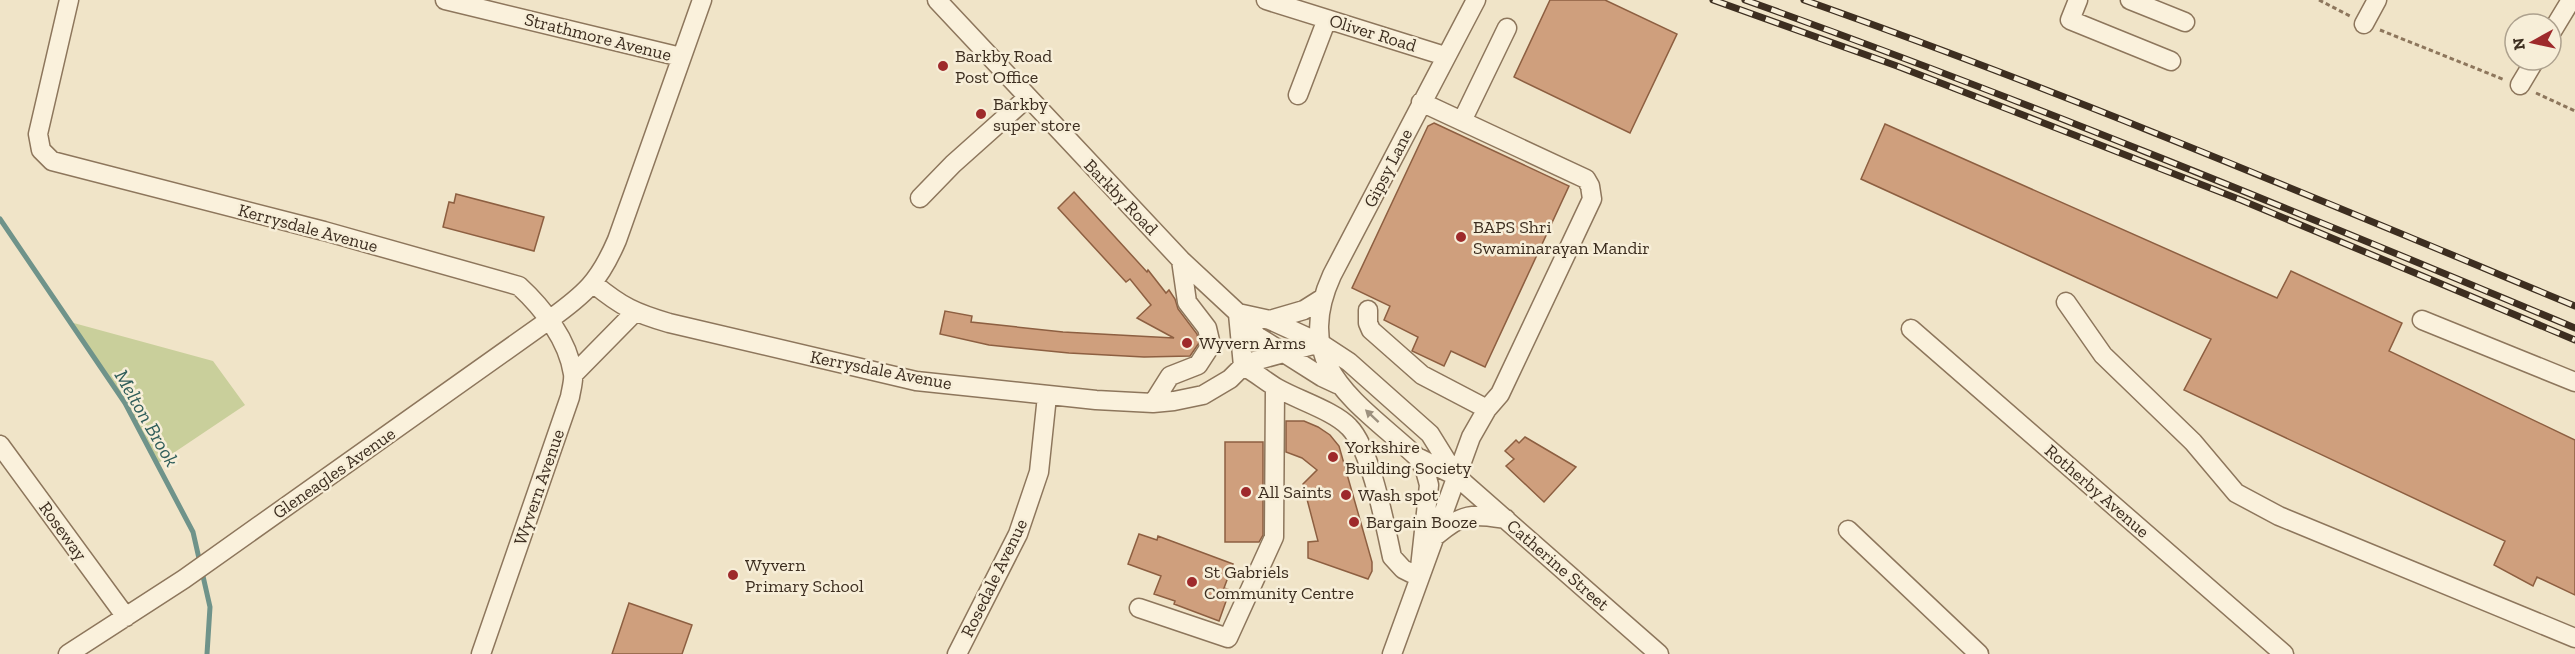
<svg xmlns="http://www.w3.org/2000/svg" width="2575" height="654" font-family="'Zilla Slab',serif">
  <style>
    .green { fill: #c9cf9b }
    .lines { fill: none; stroke-linecap: round; stroke-linejoin: round }
    .stream { stroke: #6f938a; stroke-width: 5 }
    .building { fill: #cf9f7d; stroke: #8d5f41; stroke-width: 1.5 }
    .minor-casing { stroke: #8d765c; stroke-width: 21 }
    .path { stroke: #8d765c; stroke-width: 3; stroke-dasharray: 4.5 3; stroke-linecap: butt }
    .minor { stroke: #faf1dc; stroke-width: 18 }
    .rail-casing { stroke: #3d2e20; stroke-width: 7 }
    .rail { stroke: #f7eed8; stroke-width: 4.5; stroke-dasharray: 14; stroke-linecap: butt }
    .oneway { fill: #9c907e }
    .poi-dot { fill: #9e2a2b; stroke: #f7eed8; stroke-width: 2 }
    .labels { text-anchor: middle; dominant-baseline: central; stroke-width: 5; stroke-linejoin: round; paint-order: stroke }
    .street-label { font-size: 18px; fill: #3d2e20; stroke: #f7eed8 }
    .poi-label { font-size: 18px; fill: #3d2e20; stroke: #f7eed8; text-anchor: start }
    .water-label { font-size: 20px; font-style: italic; fill: #2f5d5a; stroke: #f7eed8 }
  </style>
  <rect width="100%" height="100%" fill="#f0e4c8"/>
  <path class="green" d="M70,322L213,361L245,405L157,464L125,403Z"/>
  <g class="lines">
    <path class="stream" d="M0,219L125,403L193,532L210,607L207,654"/>
  </g>
  <path class="building" d="M1550,0H1605L1677,34L1630,133L1514,77Z
    M1434,123L1569,186L1485,367L1451,351L1444,366L1412,351L1418,337L1384,320L1390,306L1352,288L1428,126Z
    M1885,124L2277,298L2291,271L2402,323L2389,351L2575,440V595L2537,577L2533,586L2494,565L2505,541L2184,390L2211,339L1861,179Z
    M1074,192L1147,272L1148,270L1166,293L1169,290L1175,299L1178,309L1197,334L1199,343L1190,356L1144,357L1069,353L989,345L940,334L945,311L972,316L971,322L1063,332L1174,338L1137,318L1151,305L1130,279L1126,282L1058,208Z
    M456,194L544,217L534,251L443,227L449,202L454,203Z
    M1286,421H1304L1318,427L1330,435L1339,446L1372,562V571L1368,579L1308,558V542L1318,541L1303,484L1317,470L1302,458L1286,452Z
    M1525,437L1576,467L1544,502L1506,466L1514,459L1505,451L1516,440L1519,443Z
    M1225,442H1263V535L1259,542H1225Z
    M1139,534L1157,540L1158,536L1233,564L1224,588L1230,590L1219,621L1174,604L1175,601L1154,594L1161,576L1128,564Z
    M629,603L692,625L682,654H612Z"/>
  <g class="lines">
    <g class="minor-casing">
      <path id="minor" d="M69,0L38,134L41,150L52,161L324,231L519,286C543,308 568,340 573,374C574,381 571,390 570,397L481,654
        M445,0L681,57
        M937,0L1181,260L1238,313L1257,336L1322,377L1337,384
        M1266,0L1445,56
        M2078,0L2070,20L2171,61
        M2130,0L2185,22
        M2364,24L2377,0
        M2551,33L2571,0
        M2520,85L2535,60
        M1298,95L1327,19
        M1462,121L1507,28
        M920,198L953,164L1027,98
        M594,284C622,307 635,313 669,323L916,381L1096,400L1153,403L1174,401L1203,395L1230,379L1243,366L1251,362L1320,343
        M2066,302L2103,355L2193,442L2236,493L2279,516L2575,638
        M1368,310V323L1371,330L1422,375L1487,409
        M1238,313L1270,320L1320,343L1349,362L1430,434L1456,476
        M1238,314L1243,366
        M1270,320L1304,310L1323,298
        M2422,320L2575,382
        M1911,329L2284,654
        M1243,366C1255,372 1265,381 1277,388C1298,400 1334,411 1349,427C1371,449 1385,525 1392,557L1403,569L1419,577L1429,485L1425,470L1417,457C1358,402 1290,367 1332,275L1476,0
        M573,375L634,313
        M1153,403L1170,376L1198,365L1211,345L1207,328L1187,302L1181,260
        M0,445L126,617
        M1417,457L1456,476L1659,654
        M1848,530L1979,654
        M1437,535C1464,512 1472,514 1506,519
        M1139,608L1228,638L1274,537L1275,387
        M68,654L184,579L549,320C585,294 599,282 617,240L702,0
        M957,654L1018,534L1039,472L1047,396
        M1392,654L1471,437L1487,409L1500,394L1592,199L1590,186L1586,179L1421,102"/>
    </g>
    <path class="path" d="M2319,0L2350,16
      M2380,30L2505,80
      M2536,93L2575,111"/>
    <use href="#minor" class="minor"/>
    <g class="rail-casing">
      <path id="rail" d="M1713,0L1897,66L2241,200L2575,340
        M1745,0C2025,100 2300,213 2575,328
        M1804,0C2065,92 2320,200 2575,306"/>
    </g>
    <use href="#rail" class="rail"/>
  </g>
  <defs><path id="oneway-solid" d="M-6-.8H1V-3.2L6.5 0L1 3.2V.8H-6Z" transform="scale(1.5)"/></defs>
  <use class="oneway" href="#oneway-solid" transform="translate(1372 416) rotate(-137)"/>
  <g class="poi-dot">
    <circle cx="943" cy="66" r="6"/>
    <circle cx="981" cy="114" r="6"/>
    <circle cx="1461" cy="237" r="6"/>
    <circle cx="1187" cy="343" r="6"/>
    <circle cx="1333" cy="457" r="6"/>
    <circle cx="1246" cy="492" r="6"/>
    <circle cx="1346" cy="495" r="6"/>
    <circle cx="1354" cy="522" r="6"/>
    <circle cx="733" cy="575" r="6"/>
    <circle cx="1192" cy="582" r="6"/>
  </g>
  <g class="labels">
    <g class="street-label">
      <text transform="translate(1373 33) rotate(17)">Oliver Road</text>
      <text transform="translate(598 37) rotate(14)">Strathmore Avenue</text>
      <text transform="translate(1388 168) rotate(-63)">Gipsy Lane</text>
      <text transform="translate(1121 197) rotate(46)">Barkby Road</text>
      <text transform="translate(308 228) rotate(15)">Kerrysdale Avenue</text>
      <text transform="translate(881 370) rotate(11)">Kerrysdale Avenue</text>
      <text transform="translate(334 473) rotate(-35)">Gleneagles Avenue</text>
      <text transform="translate(539 487) rotate(-71)">Wyvern Avenue</text>
      <text transform="translate(2097 491) rotate(41)">Rotherby Avenue</text>
      <text transform="translate(63 531) rotate(54)">Roseway</text>
      <text transform="translate(1558 565) rotate(41)">Catherine Street</text>
      <text transform="translate(994 578) rotate(-64)">Rosedale Avenue</text>
    </g>
    <g class="poi-label">
      <text x="955" y="56">Barkby Road<tspan x="955" dy="21">Post Office</tspan></text>
      <text x="993" y="104">Barkby<tspan x="993" dy="21">super store</tspan></text>
      <text x="1473" y="227">BAPS Shri<tspan x="1473" dy="21">Swaminarayan Mandir</tspan></text>
      <text x="1199" y="343">Wyvern Arms</text>
      <text x="1345" y="447">Yorkshire<tspan x="1345" dy="21">Building Society</tspan></text>
      <text x="1258" y="492">All Saints</text>
      <text x="1358" y="495">Wash spot</text>
      <text x="1366" y="522">Bargain Booze</text>
      <text x="745" y="565">Wyvern<tspan x="745" dy="21">Primary School</tspan></text>
      <text x="1204" y="572">St Gabriels<tspan x="1204" dy="21">Community Centre</tspan></text>
    </g>
    <g class="water-label">
      <text transform="translate(147 418) rotate(60)">Melton Brook</text>
    </g>
  </g>
  <g transform="translate(2533 42) rotate(262)"><circle r="28" fill="#f7eed8" stroke="#ada18e" stroke-width="1.5"/>
  <path d="M0-4.5L10 22L0 15L-10 22Z" fill="#9e2a2b"/>
  <text y="-9" font-size="16" font-weight="bold" text-anchor="middle" fill="#3d2e20">N</text>
  </g>
</svg>
